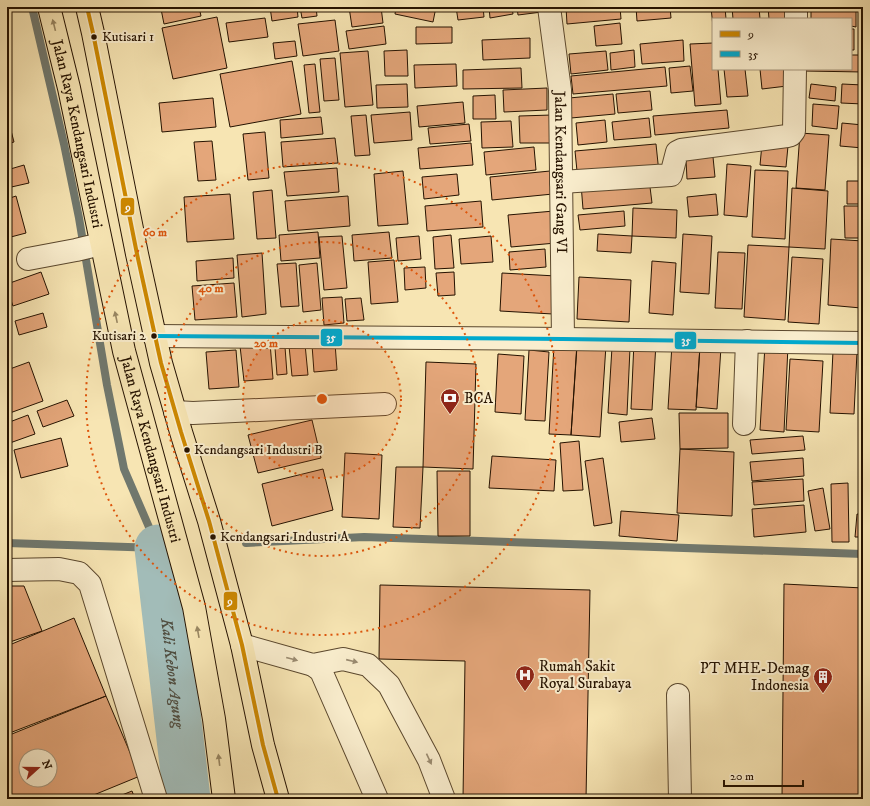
<svg xmlns="http://www.w3.org/2000/svg" width="870" height="806" font-family="'IM FELL DW Pica',serif">
  <style>
    .lines { fill: none; stroke-linecap: round; stroke-linejoin: round }
    .stream { stroke: #70786e; stroke-width: 8 }
    .river { stroke: #a2bcb8; stroke-width: 47 }
    .building { fill: #e4a67a; stroke: #251200; fill-rule: evenodd }
    .minor-casing { stroke: #5a472d; stroke-width: 24 }
    .major-casing { stroke: #251200; stroke-width: 24 }
    .minor { stroke: #faeece; stroke-width: 22 }
    .major { stroke: #f7e5b3; stroke-width: 22 }
    .bus-1-casing { stroke: #faeece; stroke-width: 7 }
    .bus-2-casing { stroke: #faeece; stroke-width: 7 }
    .bus-1 { stroke: #cd8800; stroke-width: 4 }
    .bus-2 { stroke: #00a9ce; stroke-width: 4 }
    .oneway { fill: #988662 }
    .oneway2 { fill: #9a8b71 }
    .ring { fill: none; stroke: #de550b; stroke-width: 2; stroke-dasharray: 2 4 }
    .bus-dot { fill: #251200; stroke: #faeece; stroke-width: 1.5 }
    .labels { text-anchor: middle; dominant-baseline: central; stroke-width: 4; stroke-linejoin: round; paint-order: stroke }
    .bus-label { font-size: 14px; fill: #251200; stroke: #faeece; text-anchor: start }
    .street-label { font-size: 15px; fill: #251200; stroke: #faeece }
    .poi-label { font-size: 15px; fill: #251200; stroke: #faeece; text-anchor: start }
    .water-label { font-size: 16px; font-style: italic; fill: #514e40; stroke: #faeece }
    .centre { fill: #de550b; stroke: #faeece; stroke-width: 2 }
    .ring-label { font-size: 12px; text-anchor: middle; font-weight: bold; fill: #de550b; stroke: #faeece; stroke-width: 4; stroke-linejoin: round; paint-order: stroke }
    .line-badge { stroke: #faeece; stroke-width: 1.5 }
    .badge-label { font-size: 11px; text-anchor: middle; font-weight: bold; fill: #fff }
  </style>
  <rect width="100%" height="100%" fill="#f7e5b3"/>
  <filter id="stains"><feTurbulence type="fractalNoise" baseFrequency=".005" numOctaves="4"/><feColorMatrix values="0 0 0 0 .2 0 0 0 0 .09 0 0 0 0 .02 0 0 0 .5 -.17"/></filter>
  <radialGradient id="worn" r=".72"><stop offset=".6" stop-color="#630" stop-opacity="0"/><stop offset="1" stop-color="#630" stop-opacity=".3"/></radialGradient>
  <g class="lines">
    <path class="stream" d="M32,7L64,144L79,218L107,385L124,469L158,548
      M7,543L158,548L171,547
      M246,543L364,537L863,554"/>
    <path class="river" id="s1" d="M158,548L187,799"/>
  </g>
  <path class="building" d="M169,7H199L201,16L164,24L161,9Z
    M270,7H297L298,17L272,21Z
    M300,7H316L317,16L302,18Z
    M349,7H381L383,23L352,27Z
    M396,7H436L433,22L395,14Z
    M456,7H483L484,17L458,20Z
    M489,7H512L513,14L490,18Z
    M517,7H542V12L518,15Z
    M566,7H620L621,19L567,24Z
    M636,7H670L671,18L637,21Z
    M711,7H725L726,19H713V27Z
    M732,7H759L760,19H733Z
    M768,7H786L787,19H769Z
    M811,7H856V27L851,26V19H811Z
    M217,17L227,68L173,79L162,28Z
    M265,18L268,37L229,42L226,23Z
    M335,20L339,51L303,56L298,24Z
    M620,23L622,44L596,46L594,26Z
    M384,26L386,44L349,49L346,31Z
    M416,27H452V43L416,44Z
    M851,29H854V50H851Z
    M530,38V58L483,60L482,40Z
    M683,40L684,61L642,64L640,44Z
    M295,41L297,56L275,59L273,43Z
    M713,43V69H718L721,104L695,106L690,44Z
    M407,50L408,76H385L384,51Z
    M634,50L635,67L611,70L610,53Z
    M368,51L373,105L345,107L340,53Z
    M606,51L608,70L571,74L569,54Z
    M851,55H863V72L805,71V69H851Z
    M335,58L339,100L324,101L320,59Z
    M292,61L301,114L230,127L220,74Z
    M315,64L320,112L309,113L304,65Z
    M456,64L457,86L415,88L414,65Z
    M690,66L693,91L671,93L669,68Z
    M665,67L667,86L573,94L571,76Z
    M521,68L522,88L463,89V70Z
    M724,69H745L748,96L727,97Z
    M760,69H784L787,86L762,89Z
    M407,84L408,107L377,108L376,85Z
    M811,84L836,87L835,101L809,98Z
    M842,84L863,85V104L841,103Z
    M547,88V110L504,112L503,90Z
    M650,91L652,110L618,113L616,94Z
    M613,94L615,114L571,118L569,98Z
    M495,95L496,119H473V96Z
    M213,98L216,127L162,132L159,103Z
    M463,102L465,123L419,127L417,106Z
    M813,104L839,106L837,129L812,126Z
    M727,110L729,128L655,135L653,116Z
    M410,112L412,140L374,143L371,115Z
    M366,115L370,155L355,156L351,116Z
    M552,115L553,143H520L519,116Z
    M321,117L323,134L281,138L280,120Z
    M649,118L651,137L614,140L612,122Z
    M7,119H8L14,142L7,144Z
    M605,120L607,142L578,145L576,123Z
    M511,121L513,147L482,148L481,122Z
    M842,123L863,125V148L840,146Z
    M469,124L471,141L430,144L428,128Z
    M265,132L269,178L248,180L243,134Z
    M800,133L829,135L825,190L796,188Z
    M335,138L338,163L283,167L281,142Z
    M212,141L216,180L198,181L194,142Z
    M471,143L473,165L420,169L418,148Z
    M656,144L659,173L578,181L575,151Z
    M762,144L788,146L786,167L760,165Z
    M534,147L536,170L486,175L484,152Z
    M713,157L715,177L687,179L686,160Z
    M727,164L751,166L747,217L724,215Z
    M24,165L29,183L7,188V170Z
    M337,168L339,192L287,196L284,172Z
    M755,170L788,171L785,239L752,237Z
    M403,171L408,224L378,226L374,174Z
    M550,171L553,194L492,200L490,177Z
    M457,174L459,195L424,199L422,177Z
    M649,179L652,203L583,209L581,184Z
    M847,181H863V204H847Z
    M792,188L828,191L825,249L789,247Z
    M272,190L276,238L257,239L253,192Z
    M230,194L234,239L187,242L184,197Z
    M716,194L718,215L689,217L687,197Z
    M16,196L26,233L7,238V199Z
    M348,196L350,226L288,231L285,201Z
    M481,201L483,227L427,231L425,206Z
    M844,206H863V238H845Z
    M633,208L677,210L676,238L632,236Z
    M554,211L556,243L511,247L508,215Z
    M624,211L625,226L580,230L578,215Z
    M318,232L320,258L281,261L279,235Z
    M389,232L392,258L354,261L352,235Z
    M598,234L632,236L631,253L597,251Z
    M683,234L712,236L709,294L680,292Z
    M451,235L454,268L435,269L433,237Z
    M342,236L347,288L324,290L319,237Z
    M419,236L421,259L398,261L396,238Z
    M491,236L493,262L461,264L459,239Z
    M831,239L863,241V265L861,308L828,305Z
    M748,245L789,247L785,320L744,317Z
    M545,249L546,267L510,270L509,252Z
    M718,252L745,253L742,309L715,308Z
    M262,253L266,314L242,317L237,255Z
    M792,257L823,259L819,324L788,322Z
    M233,258L234,278L197,281L196,261Z
    M394,260L398,302L371,304L368,262Z
    M652,261L676,263L673,315L649,313Z
    M296,263L299,306L281,307L277,264Z
    M317,263L321,310L303,312L299,265Z
    M425,267L426,288L405,290L404,268Z
    M41,272L49,294L13,306L7,289V284Z
    M454,272L455,295L438,296L436,273Z
    M502,273L556,276L553,314L500,311Z
    M579,277L631,280L629,322L577,319Z
    M234,283L237,317L195,320L192,286Z
    M342,297L344,323L324,325L322,298Z
    M361,298L364,320L347,321L345,299Z
    M43,313L47,327L19,335L15,321Z
    M7,340L11,361H7Z
    M634,342L656,343L652,410L631,409Z
    M270,343L273,379L244,381L240,346Z
    M335,343L337,370L314,372L312,345Z
    M577,343L606,345L600,437L571,435Z
    M305,344L308,375L292,376L289,346Z
    M672,344L700,346L696,410L668,409Z
    M554,345L577,346L571,435L549,434Z
    M765,345L788,346L784,432L760,430Z
    M700,346L721,347L717,409L696,407Z
    M285,347L287,374L277,375L275,348Z
    M612,347L630,348L627,415L608,413Z
    M236,350L239,387L209,389L206,352Z
    M529,350L549,352L545,421L525,420Z
    M833,351L857,352L854,414L830,413Z
    M498,354L524,356L521,414L495,412Z
    M790,359L823,361L819,432L786,430Z
    M29,362L43,401L7,414V370Z
    M426,362L476,364L473,469L423,467Z
    M67,400L74,416L43,427L37,411Z
    M679,413H728V448L680,449Z
    M28,415L35,434L7,444V423Z
    M652,418L655,439L621,442L619,422Z
    M312,420L321,458L258,473L248,435Z
    M803,436L805,450L752,454L750,440Z
    M61,438L68,466L21,478L14,450Z
    M579,441L583,490L563,491L560,443Z
    M680,449L734,452L732,516L677,513Z
    M345,453L382,455L379,519L342,517Z
    M492,456L556,460L554,491L489,488Z
    M603,458L612,523L594,526L585,461Z
    M803,458L804,476L752,481L750,462Z
    M396,467H423L420,528L393,527Z
    M323,469L333,510L272,526L262,484Z
    M437,471H470V536H438Z
    M803,479L804,501L754,505L752,482Z
    M848,483L849,542H832L831,484Z
    M823,488L830,529L815,531L808,491Z
    M804,505L806,532L754,537L752,509Z
    M621,511L679,515L677,541L619,536Z
    M857,514L863,515V537H855Z
    M784,584L863,588V799H782Z
    M380,585L590,590L586,799H463L465,661L379,659Z
    M7,586H24L42,631L7,643Z
    M74,618L106,696L7,734V646Z
    M106,696L140,776L84,799H7V736ZM26,756H50V780H26Z
    M132,791L135,799H112Z"/>
  <g class="lines">
    <g class="minor-casing">
      <g id="minor">
        <path id="s2" d="M549,7L560,90L563,339"/>
        <path d="M796,19V7"/>
        <path d="M561,182L671,175L677,152L681,150L787,136L791,135L794,131L795,69"/>
        <path d="M28,259L76,250L101,244"/>
        <path d="M154,336L563,339L863,343"/>
        <path d="M175,412L193,413L385,404"/>
        <path d="M744,424L747,341"/>
        <path d="M7,570L59,569L79,573L90,584L156,799"/>
        <path d="M242,645L313,665L343,659L368,665L389,685L429,760L444,799"/>
        <path d="M313,665L321,671L377,799"/>
        <path d="M678,695L680,799"/>
      </g>
    </g>
    <g class="major-casing">
      <g id="major">
        <path id="s3" d="M49,7L69,88L124,351L194,607L214,719L224,799"/>
        <path d="M87,7L93,33L137,254L161,363L181,432L209,521L242,645L263,745L278,799"/>
      </g>
    </g>
    <use href="#minor" class="minor"/>
    <use href="#major" class="major"/>
    <g class="bus-1-casing">
      <path id="bus-1" d="M87,7L93,33L137,254L161,363L181,432L209,521L242,645L263,745L278,799"/>
    </g>
    <g class="bus-2-casing">
      <path id="bus-2" d="M154,336L563,339L863,343"/>
    </g>
    <use href="#bus-1" class="bus-1"/>
    <use href="#bus-2" class="bus-2"/>
  </g>
  <defs><path id="oneway-solid" d="M-6-.8H1V-3.2L6.5 0L1 3.2V.8H-6Z"/></defs>
  <g class="oneway">
    <use href="#oneway-solid" transform="translate(54 25) rotate(-104)"/>
    <use href="#oneway-solid" transform="translate(116 317) rotate(-102)"/>
    <use href="#oneway-solid" transform="translate(198 632) rotate(-100)"/>
    <use href="#oneway-solid" transform="translate(219 760) rotate(-97)"/>
  </g>
  <g class="oneway2">
    <use href="#oneway-solid" transform="translate(292 659) rotate(15)"/>
    <use href="#oneway-solid" transform="translate(352 661) rotate(13)"/>
    <use href="#oneway-solid" transform="translate(429 759) rotate(65)"/>
  </g>
  <circle cx="322" cy="399" r="79" fill="#de550b" fill-opacity=".12"/>
  <g class="ring">
    <circle cx="322" cy="399" r="79"/>
    <circle cx="322" cy="399" r="157"/>
    <circle cx="322" cy="399" r="236"/>
  </g>
  <defs>
    <g id="bank-pin" transform="scale(1)"><path d="M0 17L-7.5 6A9.5 9.5 0 1 1 7.5 6Z" fill="#8f2418" stroke="#faeece"/><path d="M-6-4H6V4H-6ZM0-2.3a2.3 2.3 0 1 0 0 4.6a2.3 2.3 0 1 0 0-4.6Z" fill="#fff"/></g>
    <g id="hospital-pin" transform="scale(1)"><path d="M0 17L-7.5 6A9.5 9.5 0 1 1 7.5 6Z" fill="#8f2418" stroke="#faeece"/><path d="M-5-5h3v3.5h4V-5h3V5h-3V1.5h-4V5h-3Z" fill="#fff"/></g>
    <g id="building-pin" transform="scale(1)"><path d="M0 17L-7.5 6A9.5 9.5 0 1 1 7.5 6Z" fill="#8f2418" stroke="#faeece"/><path d="M-4-6H4V6H1V3H-1V6H-4ZM-2.5-4.3h1.7v1.8h-1.7ZM.8-4.3h1.7v1.8H.8ZM-2.5-1h1.7V.8h-1.7ZM.8-1h1.7V.8H.8Z" fill="#fff"/></g>
  </defs>
  <g fill-rule="evenodd">
    <use href="#bank-pin" x="450" y="398"/>
    <use href="#hospital-pin" x="525" y="675"/>
    <use href="#building-pin" x="823" y="677"/>
  </g>
  <g class="bus-dot">
    <circle cx="94" cy="37" r="3.5"/>
    <circle cx="154" cy="336" r="3.5"/>
    <circle cx="187" cy="450" r="3.5"/>
    <circle cx="213" cy="537" r="3.5"/>
  </g>
  <g class="labels">
    <g class="bus-label">
      <text x="102" y="37">Kutisari 1</text>
      <text x="146" y="336" text-anchor="end">Kutisari 2</text>
      <text x="194" y="450">Kendangsari Industri B</text>
      <text x="220" y="537">Kendangsari Industri A</text>
    </g>
    <g class="street-label">
      <text stroke="none"><textPath href="#s3" startOffset="130">Jalan Raya Kendangsari Industri</textPath></text>
      <text stroke="none"><textPath href="#s2" startOffset="166">Jalan Kendangsari Gang VI</textPath></text>
      <text stroke="none"><textPath href="#s3" startOffset="454">Jalan Raya Kendangsari Industri</textPath></text>
    </g>
    <g class="poi-label">
      <text x="464" y="398">BCA</text>
      <text x="539" y="666">Rumah Sakit<tspan x="539" dy="17">Royal Surabaya</tspan></text>
      <text x="809" y="668" text-anchor="end">PT MHE-Demag<tspan x="809" dy="17">Indonesia</tspan></text>
    </g>
    <g class="water-label">
      <text stroke="none"><textPath href="#s1" startOffset="126">Kali Kebon Agung</textPath></text>
    </g>
  </g>
  <circle cx="322" cy="399" r="6" class="centre"/>
  <g class="ring-label">
    <text x="155" y="236">60 m</text>
    <text x="211" y="292">40 m</text>
    <text x="266" y="347">20 m</text>
  </g>
  <g class="line-badge">
    <rect x="120" y="197" width="15" height="19" rx="4" fill="#cd8800"/>
    <rect x="320" y="328" width="23" height="19" rx="4" fill="#00a9ce"/>
    <rect x="674" y="331" width="23" height="19" rx="4" fill="#00a9ce"/>
    <rect x="223" y="591" width="15" height="20" rx="4" fill="#cd8800"/>
  </g>
  <g class="badge-label">
    <text x="128" y="211">9</text>
    <text x="331" y="341">35</text>
    <text x="686" y="344">35</text>
    <text x="230" y="605">9</text>
  </g>
  <rect width="870" height="806" fill="none" stroke="#f7e5b3" stroke-width="24"/>
  <rect x="8" y="8" width="854" height="790" fill="none" stroke="#251200" stroke-width="2"/>
  <rect x="12" y="12" width="846" height="782" fill="none" stroke="#251200"/>
  <rect x="712" y="18" width="140" height="52" fill="#faeece" stroke="#a5967c"/>
  <rect x="720" y="31" width="20" height="6" fill="#cd8800" stroke="#a5967c"/>
  <text x="748" y="38" font-size="12" fill="#251200">9</text>
  <rect x="720" y="51" width="20" height="6" fill="#00a9ce" stroke="#a5967c"/>
  <text x="748" y="58" font-size="12" fill="#251200">35</text>
  <g transform="translate(38 768) rotate(69)"><circle r="19" fill="#faeece" stroke="#a5967c"/>
  <path d="M0-3L7 15L0 10L-7 15Z" fill="#8f2418"/>
  <text y="-6" font-size="11" font-weight="bold" text-anchor="middle" fill="#251200">N</text>
  </g>
  <path d="M724 780v6h79v-6" fill="none" stroke="#251200" stroke-width="2"/>
  <text x="730" y="780" font-size="12" fill="#251200" stroke="#faeece" stroke-width="3" paint-order="stroke">20 m</text>
  <rect width="100%" height="100%" filter="url(#stains)"/>
  <rect width="100%" height="100%" fill="url(#worn)"/>
</svg>
